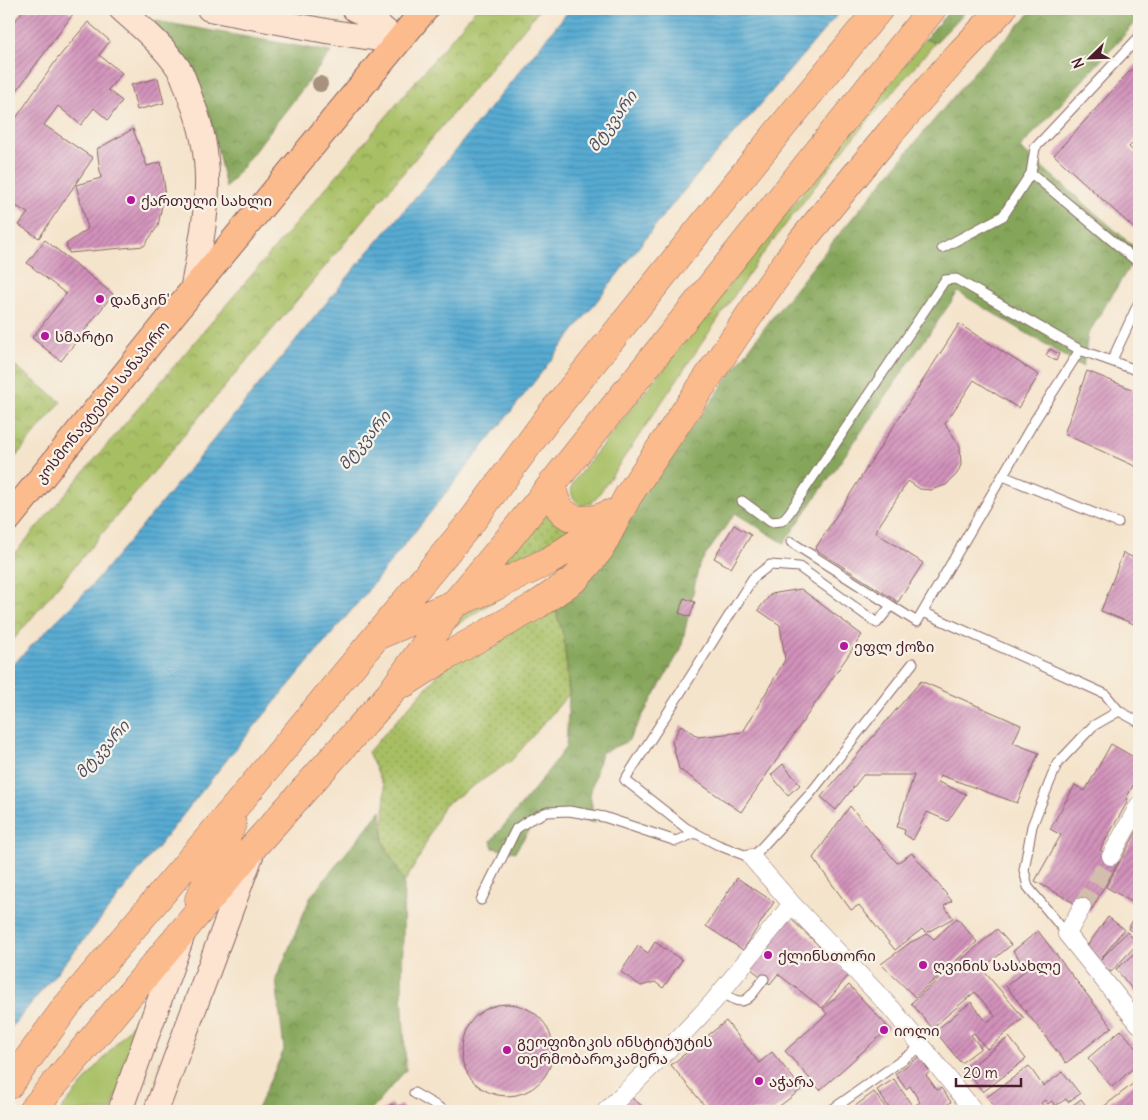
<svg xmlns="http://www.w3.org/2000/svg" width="1148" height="1120" font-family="Delius,'Noto Sans Georgian',sans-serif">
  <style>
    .grass { fill: url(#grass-dots); stroke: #786f48 }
    .forest { fill: url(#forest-crowns); stroke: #686242 }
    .park { fill: url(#park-crowns); stroke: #786f48 }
    .garden { fill: #a7bf64; stroke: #786f48 }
    .water { fill: url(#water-rules); stroke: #50657f }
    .building { fill: url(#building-hatch) }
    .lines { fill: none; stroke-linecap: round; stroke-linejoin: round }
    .minor-tunnel { stroke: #d3bdac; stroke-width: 18; stroke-dasharray: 18 9; stroke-linecap: butt }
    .service-casing { stroke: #866463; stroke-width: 11 }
    .minor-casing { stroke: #866463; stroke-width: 19 }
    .secondary-casing { stroke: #866463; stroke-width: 26 }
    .primary-casing { stroke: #866463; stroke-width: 28 }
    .trunk-casing { stroke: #866463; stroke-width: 29 }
    .service { stroke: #fff; stroke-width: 9 }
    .minor { stroke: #fff; stroke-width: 18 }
    .secondary { stroke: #fde4d1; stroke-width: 24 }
    .primary { stroke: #fbbb8d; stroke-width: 26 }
    .trunk { stroke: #fbbb8d; stroke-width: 28 }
    .tree { fill: #a6927d }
    .poi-dot { fill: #b5179e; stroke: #f7f3e8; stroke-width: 2 }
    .labels { text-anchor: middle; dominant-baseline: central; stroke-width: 4.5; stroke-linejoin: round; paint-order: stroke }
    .poi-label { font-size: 15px; fill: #4a1f2b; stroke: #f7f3e8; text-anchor: start }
    .street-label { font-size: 15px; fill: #4a1f2b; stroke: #f7f3e8 }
    .water-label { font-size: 16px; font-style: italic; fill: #4f5066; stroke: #f7f3e8 }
  </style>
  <defs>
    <pattern id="grass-dots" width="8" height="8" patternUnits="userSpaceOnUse" patternTransform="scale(1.25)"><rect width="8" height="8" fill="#a7bf64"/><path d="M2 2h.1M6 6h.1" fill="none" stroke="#8a9b53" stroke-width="1.8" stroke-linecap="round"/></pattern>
    <pattern id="forest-crowns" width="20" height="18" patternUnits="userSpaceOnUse" patternTransform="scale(1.25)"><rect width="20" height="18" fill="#85a65a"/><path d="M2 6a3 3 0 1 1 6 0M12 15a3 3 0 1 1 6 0" fill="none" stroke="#6f874b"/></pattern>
    <pattern id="park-crowns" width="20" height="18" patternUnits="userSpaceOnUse" patternTransform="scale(1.25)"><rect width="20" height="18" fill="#a7bf64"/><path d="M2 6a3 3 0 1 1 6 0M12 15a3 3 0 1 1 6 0" fill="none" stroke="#8a9b53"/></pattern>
    <pattern id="water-rules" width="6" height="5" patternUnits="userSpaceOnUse" patternTransform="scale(1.25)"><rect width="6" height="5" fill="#57abd3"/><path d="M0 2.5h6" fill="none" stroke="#4a8bab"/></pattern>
    <pattern id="building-hatch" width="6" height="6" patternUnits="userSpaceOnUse" patternTransform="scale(1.25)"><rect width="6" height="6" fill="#d292bb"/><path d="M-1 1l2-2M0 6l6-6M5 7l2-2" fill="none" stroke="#ac7798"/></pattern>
  </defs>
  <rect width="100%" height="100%" fill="#f7f3e8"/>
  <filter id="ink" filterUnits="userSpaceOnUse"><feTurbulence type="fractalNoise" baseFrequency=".02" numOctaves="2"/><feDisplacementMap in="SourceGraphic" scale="10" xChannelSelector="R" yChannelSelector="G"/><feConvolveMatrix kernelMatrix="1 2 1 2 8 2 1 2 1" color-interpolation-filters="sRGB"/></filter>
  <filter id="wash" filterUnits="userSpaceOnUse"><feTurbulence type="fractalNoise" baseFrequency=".0096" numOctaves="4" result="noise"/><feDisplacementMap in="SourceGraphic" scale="20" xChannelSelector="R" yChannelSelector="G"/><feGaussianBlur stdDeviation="1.12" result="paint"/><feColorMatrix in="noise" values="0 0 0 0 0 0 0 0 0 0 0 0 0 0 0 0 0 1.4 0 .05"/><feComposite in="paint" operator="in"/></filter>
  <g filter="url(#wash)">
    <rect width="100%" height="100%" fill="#f5e4cc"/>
    <path class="grass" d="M548,498L584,526L483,576Z
      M548,567L453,627L470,605Z
      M550,593L564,637L569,694L511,761L443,806L418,860L404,883L383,841L385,789L368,752L453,658Z"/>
    <path class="forest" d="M951,9H968L935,43L925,39Z
      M1034,9H1139V19L1020,148L1139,251L1088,334L1083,367L958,292L784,543L735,513L699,565L681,649L628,741L601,753L590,795L595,823L553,812L533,824L515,852L493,848L491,841L536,787L566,747L569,694L564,637L550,593L655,478L768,323L844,228L974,72Z
      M151,20L331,52L226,188L210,117L191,73Z
      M381,810L383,841L404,883L402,992L406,1070L370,1111H256L284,1050L276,979L311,896Z"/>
    <path class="park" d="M476,9H540L9,645V560L370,136Z
      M9,361L61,402L9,465Z"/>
    <path class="garden" d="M925,39L935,43L848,144L759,259L604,487L592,503L581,506C572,498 569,494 573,482Z
      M148,1005L111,1111H60Z"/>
    <path class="water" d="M570,9H842L755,111L709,161L662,217L517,404L361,599L229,757L88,935L9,1030V668L91,586L158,507L365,256L449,158Z"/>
    <g id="blocks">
      <path class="building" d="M24,9H66L73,14L9,101V29Z
        M88,22L110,41L99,55L122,73L108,90L122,101L108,120L94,108L81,125L58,106L44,125L93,158L39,238L19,225L28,213L16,206L9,217V128L58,58Z
        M1139,61V136L1129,147L1139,156V233L1054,155Z
        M158,78L164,103L137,110L131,85Z
        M133,129L147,166L161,162L165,189L158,226L144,246L69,253L66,244L88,229L76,185L101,178L97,149Z
        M45,240L113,294L61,361L32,338L66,294L27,263Z
        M9,255L14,259L9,267Z
        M959,324L1039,375L1018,408L974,380L945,424L960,446L961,465L957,474L946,485L931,490L920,489L908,481L875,532L923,563L898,602L815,549Z
        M1050,349L1059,354L1056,361L1046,355Z
        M1087,371L1139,392V468L1064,434Z
        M1139,515V529L1134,527Z
        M734,525L751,535L731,568L714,558Z
        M1123,553L1139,560V626L1101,611Z
        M801,589L862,635L741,812L679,769L672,741L681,725L698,737L743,732L785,660L780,625L758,610L771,594Z
        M684,598L695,602L690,617L679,613Z
        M921,681L1021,725L1013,743L1039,753L1017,803L940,775L938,782L966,794L948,821L927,812L913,840L904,834L905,830L897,827L914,775H863L836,810L821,797Z
        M1111,744L1139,760V774L1126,799L1128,801L1100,850L1119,861L1090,912L1035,881L1061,835L1050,829L1075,785L1085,791Z
        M783,764L800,785L788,795L771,775Z
        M850,806L897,863L912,853L952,901L944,906L953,918L926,933L922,929L895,950L859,905L851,910L813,858Z
        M1139,827V889L1132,902L1106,887Z
        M737,878L774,902L743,950L706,926Z
        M1139,909V935L1128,929Z
        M1108,917L1124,929L1100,960L1127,932L1138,943L1111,972L1084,950Z
        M790,918L849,975L822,1008L778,974L770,984L750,968Z
        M957,918L977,942L915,997L881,964L911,942L928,934L934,939Z
        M997,929L1011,945L982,969L1024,1018L987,1049L974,1033L971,1035L981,1048L961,1063L935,1031L971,1002L987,1022L995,1016L975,992L932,1028L911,1003Z
        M1038,931L1112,1027L1066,1063L1006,986L1027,969L1013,951Z
        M655,942L682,960L663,988L655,982L641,986L621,972L638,946L648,953Z
        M1139,951V992L1136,994L1116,969Z
        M849,985L889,1028L820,1090L785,1051L827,1014L823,1009Z
        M461 1050a46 46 0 1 1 92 0a46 46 0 1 1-92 0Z
        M726,1021L759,1063L772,1052L802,1089L773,1111H709L671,1065Z
        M1121,1030L1139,1051V1063L1112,1087L1088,1058Z
        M1009,1037L1026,1059L983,1092L966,1070Z
        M919,1057L930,1072L926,1075L937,1090L941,1088L951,1102L938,1111H891L877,1090L894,1079L913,1107L920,1102L910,1086L906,1089L895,1074Z
        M1029,1066L1043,1086L1063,1072L1080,1094L1068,1102L1066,1099L1055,1106L1052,1101L1048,1104L1045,1100L1041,1103L1047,1111H998L987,1097Z
        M1139,1079V1111H1098L1129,1087Z
        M874,1092L888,1111H853L851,1109Z
        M628,1095L646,1109L648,1111H613Z
        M1081,1099L1090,1111H1065Z
        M392,1104L395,1109L400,1105L406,1111H381Z"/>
    </g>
  </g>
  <g filter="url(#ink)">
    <use href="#blocks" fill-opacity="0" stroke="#866463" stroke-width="1"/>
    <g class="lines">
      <path class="minor-tunnel" d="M1082,907L1111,856"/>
      <g class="service-casing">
        <path id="service" d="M1031,173L1139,263
          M942,248L1003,216L1031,173L1035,148L1139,37
          M1112,360L1139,302
          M1003,476L1118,523
          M742,501L771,522L782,521L789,513L945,280L956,279L1080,350L1139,371
          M791,542L917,622L1035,420L1080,350
          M891,606L877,623L799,567L770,565L753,578L625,780L686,828L718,845L752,858L810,794L913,663
          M923,612L1105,694L1119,711
          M481,900L516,829L529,820L547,812L569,811L604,817L676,841L695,833
          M1067,934L1028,887L1024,870L1032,826L1057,764L1093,726L1119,711L1139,722
          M721,992C746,1010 748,999 764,979
          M414,1093L445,1111
          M830,1111L922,1046"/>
      </g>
      <g class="minor-casing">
        <path id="minor" d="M1111,856L1139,805
          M752,858L792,904L892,1009L974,1111
          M1082,907L1067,934L1139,1024
          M606,1111L657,1061L713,1002L792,904"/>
      </g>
      <g class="secondary-casing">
        <path id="secondary" d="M121,9C140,26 165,47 179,69C184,77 187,88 190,97C219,166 205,221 192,291
          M209,9L326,31L398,42
          M354,9L370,17L398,42
          M120,1111L183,934
          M156,1111L252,853"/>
      </g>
      <g class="primary-casing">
        <path id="primary" d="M9,518L192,291L425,9"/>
      </g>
      <g class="trunk-casing">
        <path id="trunk" d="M553,482C552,517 579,528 609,514
          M381,634L490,589L549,561L585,538L609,514
          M405,683L447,656L537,605L576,578L588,564L600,549L628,496L765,292L801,242L890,133L951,63L1002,9
          M199,899L232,824
          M9,1085L66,1007L245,795L472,521L548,418L777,133L879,9
          M32,1111L254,846L390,694L455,603L502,547L932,9"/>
      </g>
      <use href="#service" class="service"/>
      <use href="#minor" class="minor"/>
      <use href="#secondary" class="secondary"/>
      <use href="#primary" class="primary"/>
      <use href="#trunk" class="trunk"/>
    </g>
    <circle class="tree" cx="320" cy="84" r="8"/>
  </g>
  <g class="poi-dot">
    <circle cx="131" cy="200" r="5"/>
    <circle cx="100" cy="299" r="5"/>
    <circle cx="45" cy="336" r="5"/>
    <circle cx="844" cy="646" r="5"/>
    <circle cx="768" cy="955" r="5"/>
    <circle cx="923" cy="965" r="5"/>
    <circle cx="884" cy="1030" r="5"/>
    <circle cx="507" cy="1050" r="5"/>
    <circle cx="759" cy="1081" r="5"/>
  </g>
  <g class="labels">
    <g class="poi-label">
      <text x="141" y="200">ქართული სახლი</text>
      <text x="110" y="299">დანკინ'</text>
      <text x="55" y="336">სმარტი</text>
      <text x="854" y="646">ეფლ ქოზი</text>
      <text x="778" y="955">ქლინსთორი</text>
      <text x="933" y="965">ღვინის სასახლე</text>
      <text x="894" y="1030">იოლი</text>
      <text x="517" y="1041">გეოფიზიკის ინსტიტუტის<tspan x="517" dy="17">თერმობაროკამერა</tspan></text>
      <text x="769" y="1081">აჭარა</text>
    </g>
    <g class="street-label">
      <text transform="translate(102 402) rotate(-51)">კოსმონავტების სანაპირო</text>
    </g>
    <g class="water-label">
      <text transform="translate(612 121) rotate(-54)">მტკვარი</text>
      <text transform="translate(364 440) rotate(-50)">მტკვარი</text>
      <text transform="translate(102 749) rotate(-48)">მტკვარი</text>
    </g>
  </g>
  <rect width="1148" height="1120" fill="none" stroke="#f7f3e8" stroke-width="30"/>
  <g transform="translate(1090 58) rotate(247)" stroke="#f7f3e8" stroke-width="4" paint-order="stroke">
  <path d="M0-4L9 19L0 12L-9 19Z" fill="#4a1f2b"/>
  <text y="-8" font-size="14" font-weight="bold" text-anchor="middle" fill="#4a1f2b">N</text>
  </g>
  <path d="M956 1078v8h65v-8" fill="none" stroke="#4a1f2b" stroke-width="2.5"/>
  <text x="963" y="1078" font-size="15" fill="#4a1f2b" stroke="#f7f3e8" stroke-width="4" paint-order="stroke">20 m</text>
</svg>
